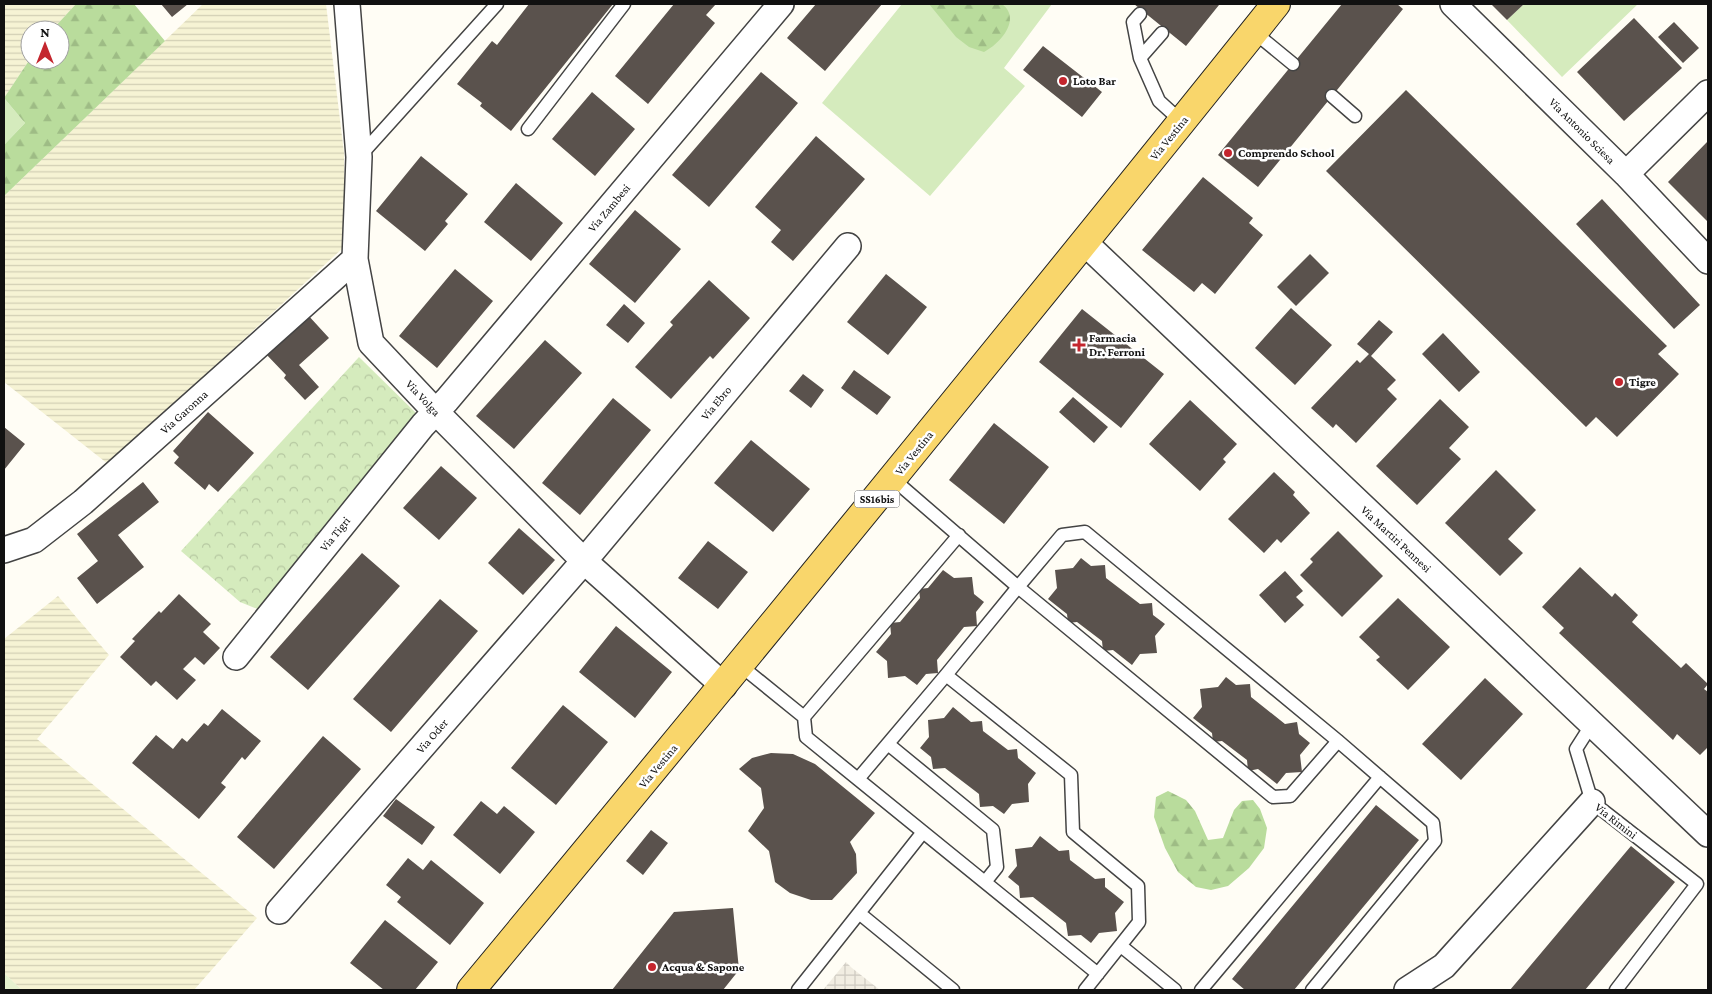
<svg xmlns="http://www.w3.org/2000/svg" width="1712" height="994" font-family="'Crimson Pro',serif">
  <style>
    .farmland { fill: url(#farmland-rules) }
    .grass { fill: #d5ebbd }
    .forest { fill: url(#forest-firs) }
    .park { fill: url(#park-crowns) }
    .pitch { fill: #e6f2cf }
    .plaza { fill: url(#plaza-grid) }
    .building { fill: #5a524d }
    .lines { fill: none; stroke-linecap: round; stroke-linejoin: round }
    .lane-casing { stroke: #444; stroke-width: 15 }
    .street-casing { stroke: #444; stroke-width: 28 }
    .primary-casing { stroke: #222; stroke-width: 30 }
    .lane { stroke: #fff; stroke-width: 12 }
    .street { stroke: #fff; stroke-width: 25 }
    .primary { stroke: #f9d66b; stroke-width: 28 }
    .poi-dot { fill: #c4262e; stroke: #fff; stroke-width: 2 }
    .labels { text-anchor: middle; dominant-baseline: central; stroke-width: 5; stroke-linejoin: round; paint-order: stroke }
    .shield { fill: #fff; stroke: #585858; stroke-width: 1 }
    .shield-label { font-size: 11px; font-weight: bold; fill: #111 }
    .poi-label { font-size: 12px; font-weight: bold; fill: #111; stroke: #fff; text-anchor: start }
    .street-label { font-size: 12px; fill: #111; stroke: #fff }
  </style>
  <defs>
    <pattern id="farmland-rules" width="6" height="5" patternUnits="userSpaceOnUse" patternTransform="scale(1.25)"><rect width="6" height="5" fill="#f6f3d4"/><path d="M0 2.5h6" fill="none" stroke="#d2cfb5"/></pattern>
    <pattern id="forest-firs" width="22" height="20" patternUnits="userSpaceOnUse" patternTransform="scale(1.25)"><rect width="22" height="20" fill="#b9dc9c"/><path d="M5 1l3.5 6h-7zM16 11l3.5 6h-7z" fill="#9ebc85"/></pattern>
    <pattern id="park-crowns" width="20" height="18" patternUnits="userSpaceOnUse" patternTransform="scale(1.25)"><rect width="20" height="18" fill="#d5ebbd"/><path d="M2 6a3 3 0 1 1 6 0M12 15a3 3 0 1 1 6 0" fill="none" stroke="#b6c8a1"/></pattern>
    <pattern id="plaza-grid" width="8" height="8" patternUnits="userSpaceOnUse" patternTransform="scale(1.25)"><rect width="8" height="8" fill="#f1ede2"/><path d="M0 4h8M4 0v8" fill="none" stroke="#cecac1"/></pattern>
  </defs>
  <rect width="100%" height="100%" fill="#fffdf5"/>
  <path class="farmland" d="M4,4H76L52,30H30V59L4,98Z
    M203,4H326L344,153V247L108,464L4,382V196Z
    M58,596L109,655L37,739L257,918L194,990H22L4,973V639Z"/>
  <path class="grass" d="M902,4H1052L1004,68L1025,86L930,196L822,103Z
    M1524,4H1638L1562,77L1507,20Z
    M4,98L25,123L4,145Z"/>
  <path class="forest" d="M76,4H134L165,41L4,196V145L25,123L4,98L30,59L60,60V30H52Z
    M929,4H1002C1022,19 1000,44 984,52L969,47L956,37Z
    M1168,791L1186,800L1195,811L1208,840L1223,838L1234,810L1242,801L1253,800L1260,809L1267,828L1264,848L1249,868L1228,886L1211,890L1196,887L1178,872L1165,848L1154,817L1156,797Z"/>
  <path class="park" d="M359,357L418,415L260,610L240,602L181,551Z"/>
  <path class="pitch" d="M4,973L22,990H4Z"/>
  <path class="plaza" d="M846,962L852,968L880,990H823Z"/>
  <path class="building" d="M161,4H188L172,17Z
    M529,4H613L511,131L480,106L482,103L457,84L492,41L497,45Z
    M674,4H716L706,15L715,23L648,104L615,76Z
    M816,4H882L825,71L787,38Z
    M1134,4H1218L1219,5L1186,46Z
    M1342,4H1397L1403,9L1258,187L1218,155Z
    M1491,4H1524L1507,20Z
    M1634,18L1682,68L1624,121L1577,72Z
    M1674,22L1699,48L1683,63L1658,37Z
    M1043,46L1102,92L1082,117L1023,70Z
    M761,72L798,103L709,207L672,175Z
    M1406,90L1667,346L1658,354L1679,374L1617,437L1596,417L1586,427L1326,171Z
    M592,92L635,129L595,176L552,139Z
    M816,136L865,179L793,261L771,242L781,230L755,207Z
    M1708,141V222L1668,182Z
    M421,156L468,194L445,221L448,224L425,251L376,211Z
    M1203,177L1253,218L1249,223L1263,235L1215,294L1202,283L1194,292L1142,250Z
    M516,183L563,223L531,261L484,222Z
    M1602,199L1700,305L1674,329L1576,224Z
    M635,210L681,249L635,303L589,264Z
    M1310,254L1329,273L1296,306L1277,287Z
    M455,269L493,301L437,368L399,336Z
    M886,274L927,307L888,355L847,322Z
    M709,280L750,318L713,359L710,356L671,399L635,367L673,325L670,322Z
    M624,304L645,323L628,343L606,325Z
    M1291,308L1332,345L1295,385L1255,348Z
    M1082,309L1164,374L1121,428L1039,362Z
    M307,314L329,338L299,365L319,387L305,400L284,378L286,375L265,353Z
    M1379,320L1393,332L1371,356L1396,380L1387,389L1397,399L1356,443L1336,424L1333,428L1311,408L1357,360L1360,363L1369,354L1357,344Z
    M1443,333L1480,372L1459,392L1422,354Z
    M545,340L582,373L514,449L476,416Z
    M854,370L891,397L877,415L841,388Z
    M803,374L824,390L811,408L789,391Z
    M1073,397L1108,427L1094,443L1059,412Z
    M613,398L651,430L580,515L542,483Z
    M1440,399L1469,427L1449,448L1461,459L1417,505L1376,466Z
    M1190,400L1237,444L1223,459L1226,462L1200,491L1149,444Z
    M208,412L254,453L218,492L209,484L205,490L174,463L179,457L173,451Z
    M994,423L1049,467L1004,524L949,480Z
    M4,427L25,444L4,470Z
    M751,440L810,489L773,532L714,483Z
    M441,466L477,498L439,540L403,508Z
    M1496,470L1536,510L1508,539L1523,553L1500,576L1445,523Z
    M1274,472L1295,492L1293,495L1310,513L1281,543L1277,539L1264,553L1228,519Z
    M143,482L159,502L118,535L144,567L97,604L77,578L98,561L77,534Z
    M519,528L555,560L523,595L488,563Z
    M1338,531L1383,576L1342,617L1300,575L1313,562L1310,559Z
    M708,541L748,572L718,609L678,578Z
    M362,553L400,586L308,690L270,657Z
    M1081,558L1091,566L1105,565L1106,578L1140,604L1152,603L1153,615L1165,624L1155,636L1157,653L1140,654L1132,665L1113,650L1103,651L1102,641L1077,622L1068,623L1067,614L1048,599L1057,588L1055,570L1073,568Z
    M1580,567L1612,597L1615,593L1638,615L1632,622L1681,668L1686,663L1708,684L1704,689L1708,692V747L1700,755L1677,734L1673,740L1559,633L1564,628L1542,607Z
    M943,570L954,578L972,577L974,594L984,602L976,612L977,626L964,627L937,660L938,673L926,674L917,685L905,676L888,678L887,661L876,652L891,634L890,623L900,622L920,598L919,589L928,588Z
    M1285,571L1303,591L1296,597L1304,605L1285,623L1259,595Z
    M179,594L211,624L203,632L220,648L204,665L195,657L183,669L196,680L177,700L156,681L151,686L120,657L135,641L132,639L159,611L161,613Z
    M1398,598L1450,647L1408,690L1376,660L1380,657L1359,637Z
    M440,599L478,631L391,732L353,699Z
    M616,626L672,672L635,718L579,672Z
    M1226,677L1236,685L1250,684L1251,697L1285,724L1297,722L1299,734L1310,743L1300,755L1302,772L1286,773L1277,784L1258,769L1248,771L1247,760L1222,741L1213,742L1212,733L1193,718L1202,707L1200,689L1218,687Z
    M1485,678L1523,714L1461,780L1422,744Z
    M563,705L608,742L556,805L511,768Z
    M953,707L971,722L982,721L983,731L1008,750L1017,749L1018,758L1036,773L1028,784L1029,802L1012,804L1004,814L993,806L980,807L979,794L945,768L933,769L931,757L920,748L929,737L928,720L944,718Z
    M222,709L261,741L245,760L242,757L221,783L226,787L199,819L132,763L156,735L173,749L182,738L187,742L204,723L208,726Z
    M323,736L361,769L274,869L237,837Z
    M771,753L793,754L815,764L875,813L850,842L856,854L857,873L832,900H811L790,893L775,882L769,851L748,831L764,808L761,788L739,769L752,758Z
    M396,799L435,827L422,845L383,816Z
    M481,801L497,814L504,806L535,832L500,874L453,835Z
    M1376,805L1419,840L1294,990H1245L1232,979Z
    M651,830L668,843L643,875L626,861Z
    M1040,836L1059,851L1069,850L1070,860L1095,879L1105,878V887L1124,902L1115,913L1117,931L1099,933L1091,943L1081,935L1068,936L1066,923L1033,897L1020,898L1019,886L1008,877L1017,866L1015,849L1032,847Z
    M1631,846L1675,882L1585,990H1510Z
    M408,858L423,870L431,860L484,903L450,945L397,902L401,897L386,885Z
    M733,908L739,970L723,990H612L674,912Z
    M385,920L438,962L415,990H384L350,963Z"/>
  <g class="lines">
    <g class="lane-casing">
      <path id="lane" d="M1140,14L1133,22L1140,58
        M1254,32L1293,64
        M1162,33L1140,58L1159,101L1182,122
        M1332,96L1355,116
        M528,129L624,4
        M359,157L497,4
        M893,479L1018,587L1273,797L1290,796L1338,741
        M959,535L804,717L806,737L1098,974
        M741,666L804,717
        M946,675L1071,775L1073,832L1138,886L1139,922L1085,990
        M1592,724L1576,749L1592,802L1697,884L1616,990
        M888,744L993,830L997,867L985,882
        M858,779L946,675L1018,587L1062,535L1085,532L1338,741L1433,823L1435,841L1312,990
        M859,913L923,832
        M1121,946L1175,990
        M798,990L859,913L953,990
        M1201,990L1380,777"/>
    </g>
    <g class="street-casing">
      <path id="street" d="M347,4L359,157L355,259L371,343L435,411L584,561L724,686
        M1453,4L1626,174L1708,261
        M1626,174L1708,93
        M1085,243L1708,834
        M4,550L34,540L83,502L355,259
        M236,657L423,425L447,400L781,4
        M279,911L584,561L848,246
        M1407,990L1444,966L1592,802"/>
    </g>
    <g class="primary-casing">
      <path id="primary" d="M471,990C742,663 1011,335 1276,4"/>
    </g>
    <use href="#lane" class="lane"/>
    <use href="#street" class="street"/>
    <use href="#primary" class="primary"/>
  </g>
  <g class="poi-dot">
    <circle cx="1063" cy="81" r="5"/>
    <circle cx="1228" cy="153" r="5"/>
    <path d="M1076.5 337.5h5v5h5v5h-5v5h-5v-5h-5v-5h5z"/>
    <circle cx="1619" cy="382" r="5"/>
    <circle cx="652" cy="967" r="5"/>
  </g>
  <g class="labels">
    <rect class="shield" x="854.5" y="490.5" width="45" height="17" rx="4"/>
    <g class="shield-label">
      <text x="877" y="499">SS16bis</text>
    </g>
    <g class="poi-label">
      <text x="1073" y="81">Loto Bar</text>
      <text x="1238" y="153">Comprendo School</text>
      <text x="1089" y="338">Farmacia<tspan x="1089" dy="14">Dr. Ferroni</tspan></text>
      <text x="1629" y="382">Tigre</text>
      <text x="662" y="967">Acqua &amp; Sapone</text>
    </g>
    <g class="street-label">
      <text transform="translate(1582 131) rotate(45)">Via Antonio Sciesa</text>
      <text transform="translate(1169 138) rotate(-51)">Via Vestina</text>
      <text transform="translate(609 208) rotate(-50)">Via Zambesi</text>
      <text transform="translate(423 398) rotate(47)">Via Volga</text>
      <text transform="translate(716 403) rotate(-50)">Via Ebro</text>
      <text transform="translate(184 412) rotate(-42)">Via Garonna</text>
      <text transform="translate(914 453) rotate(-51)">Via Vestina</text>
      <text transform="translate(335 534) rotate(-51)">Via Tigri</text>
      <text transform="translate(1396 539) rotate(43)">Via Martiri Pennesi</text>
      <text transform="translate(432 736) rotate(-49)">Via Oder</text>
      <text transform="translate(658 766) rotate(-50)">Via Vestina</text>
      <text transform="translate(1616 821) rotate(38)">Via Rimini</text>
    </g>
  </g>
  <rect width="1712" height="994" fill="none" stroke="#111111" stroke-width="10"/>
  <g transform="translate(45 45)"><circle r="24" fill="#ffffff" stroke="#a0a0a0"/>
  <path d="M0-4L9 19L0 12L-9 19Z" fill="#c4262e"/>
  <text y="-8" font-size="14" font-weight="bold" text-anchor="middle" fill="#111111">N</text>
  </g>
</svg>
